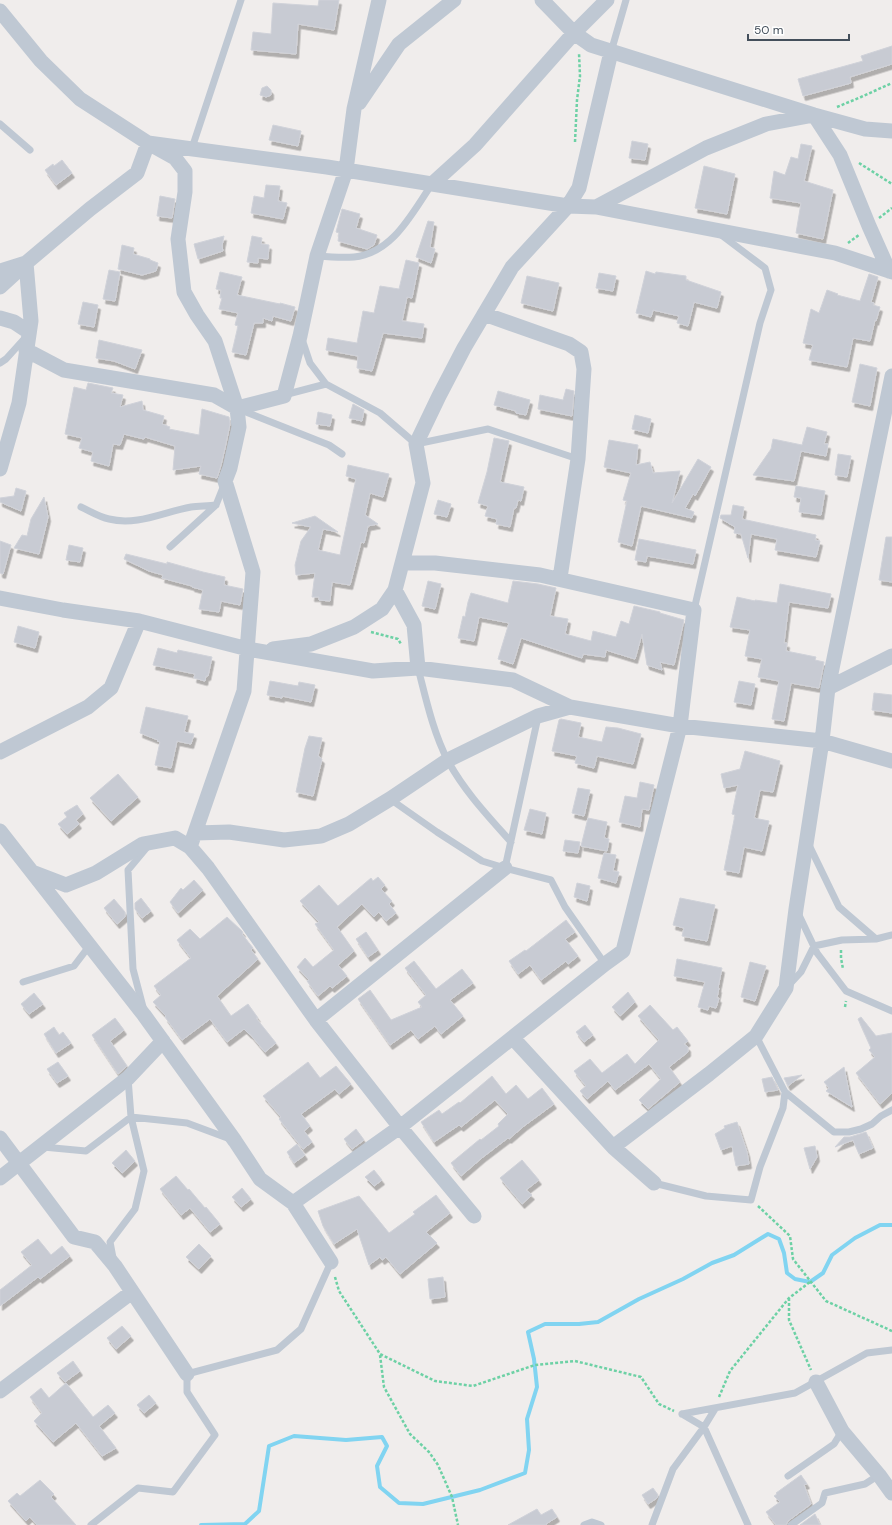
<svg xmlns="http://www.w3.org/2000/svg" width="892" height="1525" font-family="'DM Sans',sans-serif">
  <style>
    .lines { fill: none; stroke-linecap: round; stroke-linejoin: round }
    .stream { stroke: #81d4f1; stroke-width: 4 }
    .building { fill: #c8cbd3; stroke: #d0d2d9; filter: url(#shadow) }
    .path { stroke: #6dd1a5; stroke-width: 2.5; stroke-dasharray: 3 2; stroke-linecap: butt }
    .service { stroke: #bfc8d3; stroke-width: 7 }
    .minor { stroke: #bfc8d3; stroke-width: 15 }
  </style>
  <defs>
    <filter id="shadow"><feDropShadow dx="2.5" dy="4.5" stdDeviation="0" flood-color="#0004"/></filter>
  </defs>
  <rect width="100%" height="100%" fill="#f0edec"/>
  <g class="lines">
    <path class="stream" d="M201,1525L245,1524L259,1511L269,1446L294,1436L346,1440L382,1437L387,1446L377,1466L380,1487L399,1503L423,1504L480,1490L525,1473L529,1450L527,1419L537,1387L534,1359L528,1332L545,1324H579L598,1322L639,1299L683,1279L712,1263L734,1255L768,1234L779,1239L784,1253L787,1273L795,1279L810,1282L823,1273L832,1255L855,1238L880,1225H892"/>
  </g>
  <path class="building" d="M319,0H339L334,30L298,24L296,54L251,50L253,32L271,34L273,3L318,6Z
    M892,46V64L850,77L851,83L803,96L798,79L863,61L861,56Z
    M267,86L271,90V95L266,97L260,95L262,88Z
    M273,125L301,131L298,146L269,140Z
    M632,141L648,144L645,160L629,158Z
    M801,144L812,146L804,181L833,190L823,239L796,233L801,203L770,198L774,171L785,175L791,157L798,159Z
    M62,160L72,173L56,185L45,170L53,164L54,166Z
    M704,166L735,174L727,214L695,208Z
    M266,185L280,186L278,201L287,203L283,219L251,213L254,196L264,198Z
    M160,196L175,199L172,218L157,216Z
    M342,209L360,214L356,228L377,235L374,245L367,249L338,241L339,233L336,232Z
    M428,221L434,222L430,247L435,249L431,263L416,257Z
    M224,236L222,246L223,251L198,259L194,244Z
    M252,236L262,238L261,244L269,245L268,259L258,258V263L247,262Z
    M122,245L134,248L133,254L150,259V260L158,263L156,271L142,275L118,269Z
    M406,260L419,263L412,298L407,297L402,321L424,324L422,338L383,333L372,371L357,368L358,356L326,350L328,338L357,343L363,311L374,313L380,286L399,289Z
    M109,270L120,272L115,301L103,299Z
    M646,271L655,274L656,272L686,276V280L721,292L717,308L694,302L688,326L677,323L679,316L653,310L651,317L636,313Z
    M220,272L242,277L237,295L280,304V303L295,307L291,321L273,316L272,321L263,318V323H254L246,355L232,352L238,326L235,325L238,313L219,309L222,298H220L221,290L216,289Z
    M599,273L616,276L613,291L596,288Z
    M869,274L878,277L871,302L874,303L873,305L880,307L876,321L875,320L870,341L853,338L847,367L809,360L813,345L803,343L811,309L819,313L827,290L838,294L837,295L860,301Z
    M527,276L559,283L553,311L521,303Z
    M83,302L98,305L94,327L78,324Z
    M99,340L142,350L135,369L114,361L96,358Z
    M860,364L877,368L870,406L852,402Z
    M88,383L113,388L111,393L123,395L120,407L142,401L143,410L164,416L162,424L170,427L169,429L199,435L202,409L229,417L230,424L225,448L221,465L217,478L199,474L201,466L173,470L175,446L145,437L144,439L124,434L120,445L113,444L109,466L91,461L93,452L79,448L82,438L65,434L74,387L86,390Z
    M566,389L574,391L572,416L538,409L540,395L563,400Z
    M498,391L530,400L526,415L516,413V411L494,405Z
    M353,404L364,410L362,421L349,418Z
    M318,412L332,415L330,426L316,424Z
    M635,415L651,419L648,433L632,429Z
    M807,427L827,432L824,444H828L826,456L801,451L794,481L753,475L771,449L773,439L802,445Z
    M494,438L509,441L500,482L524,487L521,501L518,500L516,508H514L510,527L496,524L497,519L485,516L488,506L478,503L487,472Z
    M609,440L638,445L636,465L650,462L653,473L680,471L672,503L698,459L711,467L695,496L693,494L685,508L694,512L692,518L641,506L632,546L618,542L627,501L623,500L631,473L604,467Z
    M838,454L851,456L847,477L835,475Z
    M348,465L389,474L383,497L370,493L365,515L378,524L368,526L364,543L361,542L350,585L332,582L330,601L319,600V597H312L315,573L296,575L295,565L301,541L311,527L292,523L315,516L338,532L323,529L318,550L340,555L356,479L346,476Z
    M796,486L825,491L821,515L799,512L801,498L794,497Z
    M16,488L26,491L21,511L0,502V498L14,496Z
    M44,497L48,517L39,554L14,548L22,535L27,536L31,519Z
    M438,500L451,504L447,517L434,514Z
    M733,505L744,507L742,519L816,535L815,540L820,541L816,557L775,550L777,539L751,534L748,558L741,534L734,533L735,527L720,518L721,515H731Z
    M886,537H892V582L879,580Z
    M639,539L696,550L693,564L647,556L646,562L635,560Z
    M0,541L11,545L3,574L0,573Z
    M69,545L83,548L80,562L66,560Z
    M126,554L167,564V562L203,572L225,577L224,585L243,589L240,605L221,601L219,612L199,609L203,590L192,587V586L162,578L163,575L149,571L124,559Z
    M428,581L441,584L435,609L422,606Z
    M513,581L538,584L556,588L550,616L568,619L565,634L591,641L593,631L616,637L621,621L629,624L634,606L660,612V613L684,620L674,665L660,662L662,670L647,665L642,634L635,659L606,650L605,657L583,654L582,658L521,638L513,664L498,659L509,623L479,617L474,641L458,638L463,616L465,617L468,602L471,593L508,603Z
    M780,584L831,594L828,608L789,602L784,643H787L786,651L816,657L815,660L824,662L819,688L791,683L784,721L772,719L779,681L758,677L762,659L745,656L750,630L730,627L737,597L755,601V600L777,603Z
    M18,626L39,632L35,648L14,642Z
    M158,648L177,653L178,650L212,657L208,676H206L205,681L194,678L195,674L153,665Z
    M270,681L298,686L299,682L315,685L311,702L282,696V698L267,695Z
    M739,681L755,684L751,705L734,702Z
    M874,693L892,695V713L872,710Z
    M146,707L188,716L184,732L194,734L191,744L177,741L171,768L155,765L160,742L157,741L158,740L140,733Z
    M561,719L581,723L578,737L602,742L606,727L618,728L641,734L633,764L597,756L594,768L575,763L577,756L552,751L559,720Z
    M309,736L322,738L318,756L322,759L313,796L296,792L305,748Z
    M745,751L780,761L773,792L760,790L754,818L769,821L762,851L744,847L739,873L724,870L735,815L732,814L738,785L724,788L721,774L740,769Z
    M118,774L138,797L111,821L90,798Z
    M640,782L654,785L649,810L642,809L640,827L619,822L625,796L637,798Z
    M578,788L590,790L584,816L572,813Z
    M77,805L83,814L76,820L79,824L67,834L58,824L67,817L64,813Z
    M530,809L546,813L542,834L524,830Z
    M588,818L607,822L604,838L609,839L607,851L581,846Z
    M565,840L580,842L578,853L563,851Z
    M604,853L616,855L613,871L619,872L616,883L598,878Z
    M378,877L385,885L381,889L392,901L389,904L396,913L386,921L379,912L374,917L362,904L337,927L354,951L338,965L347,976L332,988L330,986L318,996L307,981L309,980L297,967L305,958L313,967L334,950L315,924L319,922L300,901L319,885L338,906L371,878L373,881Z
    M194,880L203,890L178,913L170,902L181,888L183,890Z
    M577,883L590,886L587,901L574,897Z
    M141,898L151,911L142,918L135,909V903Z
    M680,898L715,905L707,941L682,936L684,928L673,925Z
    M114,899L125,912V917L117,924L104,908Z
    M227,917L242,931L243,933L242,934L253,948L251,950L258,959L217,996L231,1016L248,1004L258,1018H256L276,1043L265,1052L250,1034H249L244,1029L227,1042L210,1019L182,1040L165,1017L166,1016L153,1002L161,995L154,986L191,958L177,940L190,929L200,939Z
    M566,920L575,932L565,939L578,956L568,964L566,961L541,980L530,965L518,974L509,961L525,950L526,951Z
    M366,932L378,950L368,957L356,939Z
    M677,959L722,968L718,988H719L717,998H719L716,1008L709,1006L708,1010L698,1007L705,982L674,976Z
    M414,961L436,989L462,969L473,983L450,1000L463,1016L441,1034L435,1026L418,1039L411,1030L390,1045L358,999L370,990L391,1020L422,1007L418,1002L426,995L405,968Z
    M750,962L766,966L755,1001L741,997Z
    M628,992L635,1002L620,1016L612,1007Z
    M34,993L43,1004L29,1014L21,1004Z
    M650,1005L673,1030L677,1027L688,1041L684,1044L688,1047V1052L669,1067L680,1082L648,1109L639,1100L661,1079L649,1064L615,1090L608,1081L587,1099L580,1091L586,1086L574,1071L590,1059L602,1073L627,1054L635,1064L659,1040L638,1016Z
    M861,1017L876,1036L892,1033V1093L880,1104L856,1073L875,1057L869,1050L871,1048L858,1019Z
    M115,1018L124,1030L110,1041L127,1066L118,1074L92,1035Z
    M585,1025L593,1035L584,1042L576,1032Z
    M54,1027L59,1035L63,1032L71,1043L56,1053L44,1034Z
    M58,1062L68,1076L57,1083L47,1069Z
    M308,1062L320,1078L336,1066L351,1084L339,1094L335,1089L301,1114L310,1126L304,1131L312,1142L303,1149L279,1119L281,1117L263,1096Z
    M844,1067L852,1107L826,1091L829,1088L824,1082Z
    M802,1075L788,1086L784,1078Z
    M492,1076L506,1094L516,1085L528,1099L542,1088L554,1104L524,1126L509,1139L508,1138L483,1157L461,1176L451,1163L480,1139L481,1140L499,1126L498,1124L508,1114L495,1100L461,1127L459,1125L434,1142L421,1122L439,1110L442,1114L459,1102L460,1103Z
    M772,1077L778,1090L765,1092L762,1079Z
    M737,1122L747,1152L749,1164L736,1166L732,1146L721,1150L715,1134L725,1128L724,1126Z
    M356,1129L364,1140L352,1149L344,1139Z
    M866,1132L873,1148L859,1154L853,1140L835,1147L844,1137H850Z
    M297,1144L305,1155L294,1163L287,1152Z
    M815,1146L817,1157L810,1169L804,1148Z
    M126,1150L135,1161L122,1173L112,1163Z
    M522,1160L539,1180L526,1190L532,1195L522,1204L500,1178Z
    M374,1170L382,1180L374,1186L365,1177Z
    M176,1176L188,1190L189,1189L205,1208L206,1207L220,1224L210,1232L190,1208L181,1215L160,1189Z
    M242,1188L251,1199L241,1207L232,1197Z
    M436,1195L450,1213L426,1232L437,1243L400,1274L386,1257L382,1260L380,1257L369,1265L357,1229L334,1244L323,1226L318,1211L359,1196L389,1233L415,1214L413,1212Z
    M38,1239L51,1255L62,1246L70,1256L40,1279L38,1277L0,1306V1290L32,1265L21,1252Z
    M199,1244L211,1256L199,1269L186,1257Z
    M443,1277L445,1297L430,1299L428,1279Z
    M122,1326L131,1336L116,1349L107,1338Z
    M73,1361L80,1371L65,1382L57,1373Z
    M66,1383L93,1417L108,1405L115,1413L99,1426L116,1448L102,1456L76,1423L53,1442L34,1421L42,1413L30,1397L41,1388L49,1398Z
    M149,1395L156,1403L144,1413L137,1405Z
    M801,1475L807,1484L804,1485L811,1504L788,1521L786,1525H776L766,1512L780,1502L774,1496L777,1494L776,1493Z
    M40,1480L54,1494L51,1497L76,1525H37L30,1517L26,1521L8,1501L17,1493L20,1496Z
    M653,1488L658,1495L657,1498L648,1504L642,1495Z
    M537,1509L541,1515L552,1509L557,1517L546,1524L547,1525H508Z
    M815,1514L820,1525H800Z"/>
  <g class="lines">
    <path class="path" d="M837,107L861,97L892,83
      M575,142L577,100L580,76L579,53
      M859,163L892,184
      M879,218L892,208
      M848,243L859,235
      M371,632L398,639L401,644
      M841,950V958L843,969
      M845,1007L846,1001
      M758,1206L790,1236L793,1259L826,1301L892,1331
      M335,1277L339,1291L380,1354L435,1381L473,1386L535,1365L575,1361L641,1377L659,1404L674,1411
      M789,1298V1320L811,1370
      M380,1355L384,1387L410,1434L429,1452L438,1465L452,1497L458,1525
      M719,1397L730,1371L789,1298L810,1282"/>
    <path class="service" d="M611,52L626,0
      M0,124L30,150
      M192,148L241,0
      M317,256C329,257 342,258 354,257C393,253 412,213 432,184
      M302,339L310,363L326,384
      M0,363L6,359L25,338
      M284,395L326,384L380,413L416,444L488,429L578,459
      M241,410L329,445L342,454
      M81,507C90,511 99,517 109,519C137,526 163,512 191,507C199,506 208,506 216,505
      M170,547L216,505L224,485
      M694,610L760,323L771,290L765,268L720,234
      M418,668C426,699 433,732 448,761C465,792 488,816 511,842
      M390,799L437,832L482,861L505,868L551,880L565,907L605,964
      M809,845L839,907L876,939L892,935
      M505,868L538,717
      M798,913L817,953L846,991L892,1011
      M23,982L74,966L90,945
      M789,985L801,972L814,946L842,940L876,939
      M143,1007L133,969L128,870L148,846
      M756,1036L785,1092L834,1132H849L861,1129L872,1124L881,1116L892,1110
      M43,1147L86,1151L131,1117L187,1123L230,1139
      M654,1183L706,1196L751,1200L760,1167L783,1108L785,1092
      M113,1258L110,1242L135,1209L144,1171L131,1117L128,1078
      M682,1414L795,1393L867,1353L892,1350
      M682,1414L704,1427L748,1525
      M788,1476L834,1444L842,1431
      M91,1525L138,1488L173,1492L215,1435L187,1392V1374L277,1350L301,1329L331,1262
      M584,1525L592,1522L601,1525
      M652,1525L673,1469L704,1427L715,1409
      M791,1525L822,1503L825,1493L865,1484L879,1475"/>
    <path class="minor" d="M542,0L574,33L591,45L814,115L865,129L892,131
      M0,11L41,61L80,99L148,143L327,167L568,206L596,207L835,253L892,272
      M359,103L399,44L454,0
      M432,184L475,145L574,33L607,0
      M596,207L706,148L766,124L814,115L840,155L869,226L889,271
      M0,271L26,263L90,209L137,173L148,143L175,158L185,171V192L178,239L184,292L197,315L215,341L237,408L239,427L230,468L225,481L253,572L244,691L190,847
      M0,287L23,266
      M484,314L569,344L581,352L584,369L578,459L560,578
      M0,318L14,322L29,332
      M26,350L64,370L214,395L237,408L284,396L300,336L317,256L346,170L354,109L379,0
      M0,469L19,403L31,321L26,263
      M395,590L414,625L418,668
      M0,598L63,610L139,621L248,649L373,671L418,668L513,680L570,707L680,726L822,741L892,761
      M273,649L311,644L354,627L382,609L395,590L423,483L416,444L439,396L464,348L512,267L568,206L579,188L611,52
      M828,688L892,656
      M0,752L88,707L111,688L139,621
      M0,831L144,1015L235,1141L260,1179L293,1203L331,1262
      M196,833L229,832L284,840L321,836L349,824L390,799L448,760L538,716L570,707
      M32,872L66,885L96,873L143,844L175,838L190,847L208,868L316,1020L400,1127L474,1216
      M316,1020L505,868
      M513,1038L613,1147L654,1183
      M0,1138L74,1237L95,1242L115,1266L187,1374
      M613,1147L709,1074L756,1036L786,988L796,909L822,741L828,688L892,376
      M0,1178L128,1078L163,1041
      M293,1203L400,1127L605,964L623,951L680,726L694,610L540,575L435,563H403
      M816,1382L842,1431L879,1475L892,1493
      M0,1391L132,1292"/>
  </g>
  <path d="M748 34v6h101v-6" fill="none" stroke="#444f5b" stroke-width="2"/>
  <text x="754" y="34" font-size="12" fill="#444f5b" stroke="#ffffff" stroke-width="3" paint-order="stroke">50 m</text>
</svg>
